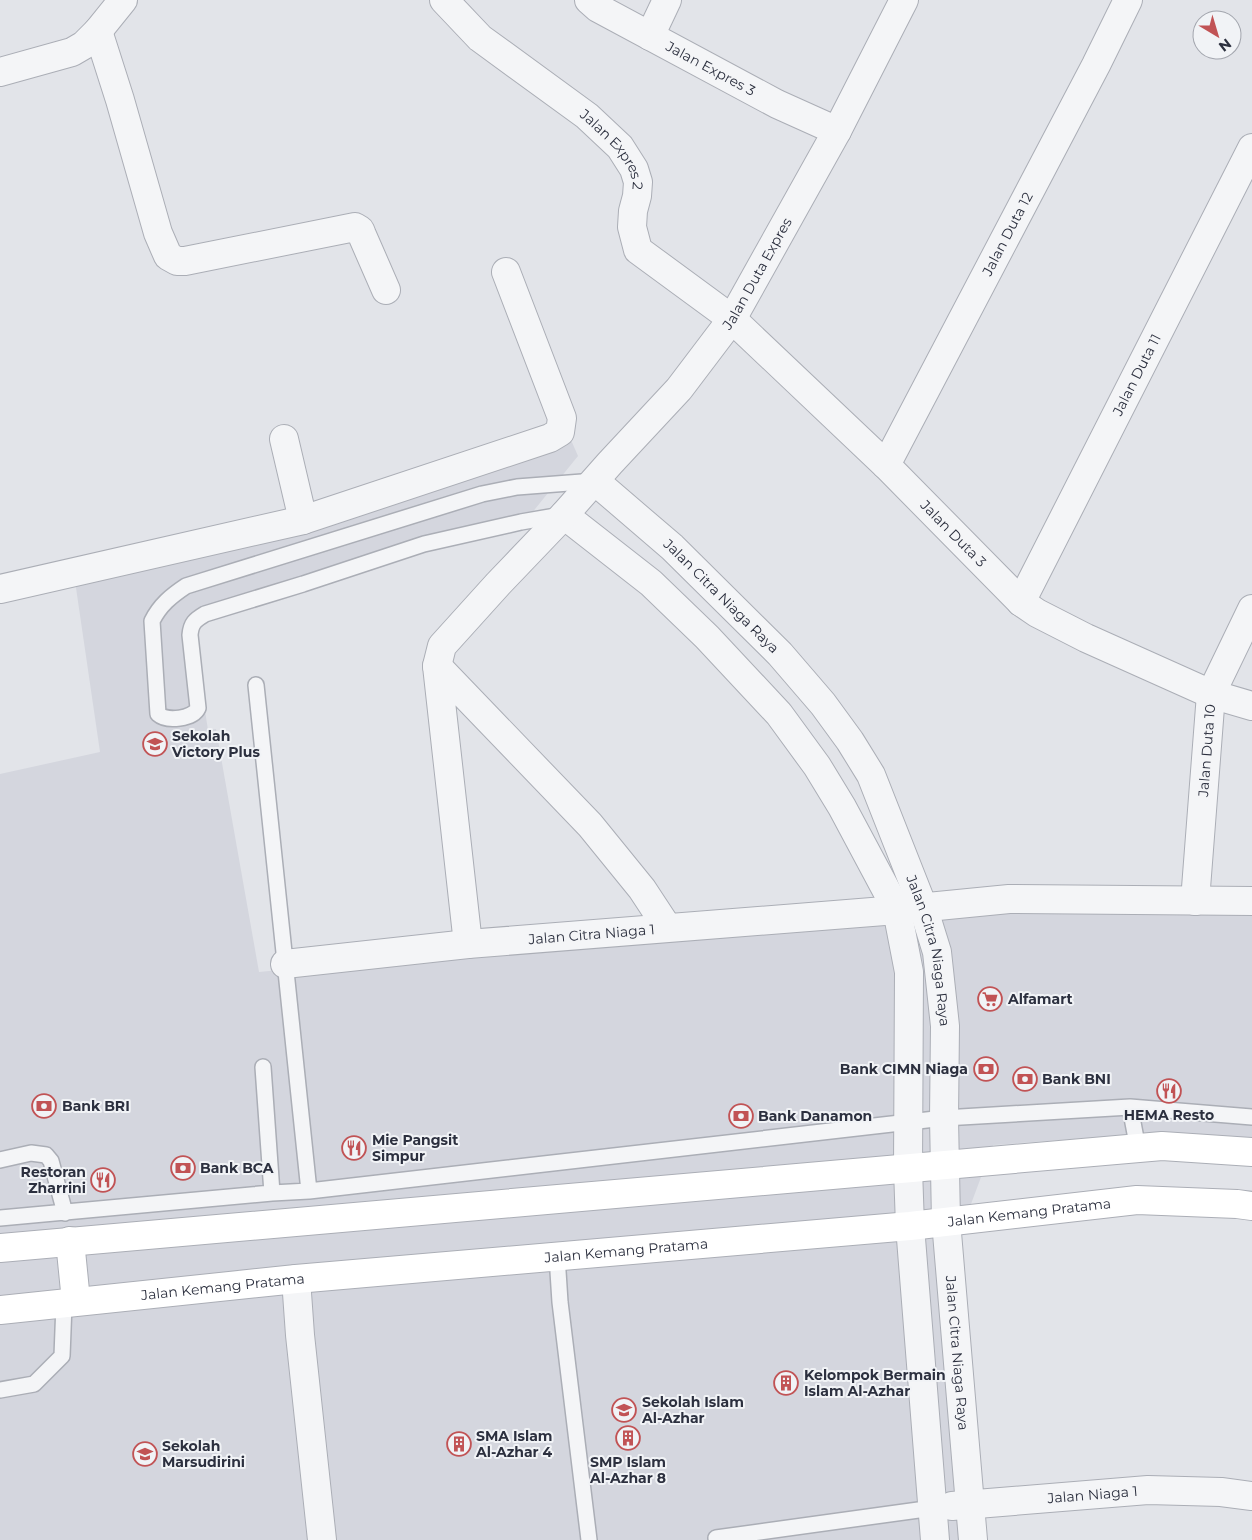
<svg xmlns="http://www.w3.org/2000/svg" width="1252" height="1540" font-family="Montserrat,sans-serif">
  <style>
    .built { fill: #d4d6de }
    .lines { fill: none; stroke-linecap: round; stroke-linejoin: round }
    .lane-casing { stroke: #abaeb6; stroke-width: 18 }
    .street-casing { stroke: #abaeb6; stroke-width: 30 }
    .secondary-casing { stroke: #abaeb6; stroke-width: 30 }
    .lane { stroke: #f4f5f7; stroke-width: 15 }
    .street { stroke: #f4f5f7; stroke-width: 28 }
    .secondary { stroke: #fff; stroke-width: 28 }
    .labels { text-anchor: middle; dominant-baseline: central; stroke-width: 4; stroke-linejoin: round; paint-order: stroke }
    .street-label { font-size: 14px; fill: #2c303f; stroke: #f1f3f6 }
    .poi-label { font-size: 14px; font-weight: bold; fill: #2c303f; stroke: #f1f3f6; text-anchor: start }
  </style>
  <rect width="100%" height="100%" fill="#e2e4e9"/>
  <path class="built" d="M571,440L578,456L531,514L191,621L208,730L216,729L259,972L1010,897H1252V1144L1157,1133L993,1145L949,1263L983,1540H0V774L100,752L75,581Z"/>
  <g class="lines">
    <g class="lane-casing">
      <path id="lane" d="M561,515L521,522L424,544L303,584L205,614C195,620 191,623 190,635L198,708C193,719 167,722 158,714L152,621C160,605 171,596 186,586L482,494L517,487L595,481
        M256,685L309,1191
        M263,1067L272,1193
        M1130,1107L1138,1149
        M0,1160L31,1153L46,1155L51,1161L65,1213
        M0,1218L272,1193L309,1191L944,1118L1130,1107L1252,1117
        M557,1256L560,1302L589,1540
        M0,1390L34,1384L62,1356L64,1304
        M716,1538L933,1508"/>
    </g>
    <g class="street-casing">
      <g id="street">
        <path id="s1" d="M444,0L480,38L587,116L620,147L634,169L638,182L637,196L633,211L632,227L638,250L732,319L886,465L1021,602L1037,613L1086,638L1211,694L1252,706"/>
        <path id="s2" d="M589,0L598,8L777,104L837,131"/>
        <path d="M98,31L120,100L158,233L168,256L177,261H185L355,227L360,230L362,235L386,290"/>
        <path d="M650,36L667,0"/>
        <path d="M0,72L72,52L84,45L98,31L123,0"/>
        <path d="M284,439L303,520"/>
        <path id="s3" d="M886,465L1096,65L1128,0"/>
        <path id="s4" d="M595,481L672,547L780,654L823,704L850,741L871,775L923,907L937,952L945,1026L944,1118L946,1221L973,1540"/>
        <path d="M564,515L651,583L707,637L779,714L817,766L842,807L897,910L909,972L908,1169L910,1226L935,1540"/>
        <path d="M0,589L303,520L550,438L560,432L562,418L506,272"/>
        <path id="s5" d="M1021,602L1252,148"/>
        <path id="s6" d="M437,666L442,646L498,584L564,515L610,463L679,389L732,319L837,131L904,0"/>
        <path id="s7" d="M1195,901L1211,694L1252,609"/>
        <path d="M468,944L437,666L590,825L642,889L667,927"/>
        <path id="s8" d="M285,964L468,944L897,910L1009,899L1252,901"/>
        <path d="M296,1279L300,1335L322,1540"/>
        <path id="s9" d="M952,1506L1148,1490L1221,1492L1252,1496"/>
      </g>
    </g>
    <g class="secondary-casing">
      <g id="secondary">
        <path d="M70,1241L76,1301"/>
        <path d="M0,1248L1162,1146L1252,1152"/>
        <path id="s10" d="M0,1310L296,1279L910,1226L1137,1200L1237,1204L1252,1206"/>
      </g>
    </g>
    <use href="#lane" class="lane"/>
    <use href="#street" class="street"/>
    <use href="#secondary" class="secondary"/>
  </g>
  <defs>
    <g id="school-ring" transform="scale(1.25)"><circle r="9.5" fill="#f1f3f6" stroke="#c15355" stroke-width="1.5"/><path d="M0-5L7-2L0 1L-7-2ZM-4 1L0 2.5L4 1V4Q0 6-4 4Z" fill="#c15355"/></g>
    <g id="supermarket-ring" transform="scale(1.25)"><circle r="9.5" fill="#f1f3f6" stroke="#c15355" stroke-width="1.5"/><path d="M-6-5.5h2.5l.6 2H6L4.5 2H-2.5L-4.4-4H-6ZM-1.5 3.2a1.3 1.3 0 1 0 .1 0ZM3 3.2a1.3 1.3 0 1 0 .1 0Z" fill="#c15355"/></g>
    <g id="bank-ring" transform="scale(1.25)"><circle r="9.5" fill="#f1f3f6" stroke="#c15355" stroke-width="1.5"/><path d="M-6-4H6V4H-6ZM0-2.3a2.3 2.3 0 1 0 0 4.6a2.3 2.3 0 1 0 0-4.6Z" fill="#c15355"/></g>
    <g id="restaurant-ring" transform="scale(1.25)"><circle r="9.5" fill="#f1f3f6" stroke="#c15355" stroke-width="1.5"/><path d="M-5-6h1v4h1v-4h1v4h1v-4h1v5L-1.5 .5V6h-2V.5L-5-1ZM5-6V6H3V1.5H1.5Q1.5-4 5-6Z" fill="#c15355"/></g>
    <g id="building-ring" transform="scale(1.25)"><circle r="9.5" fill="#f1f3f6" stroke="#c15355" stroke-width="1.5"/><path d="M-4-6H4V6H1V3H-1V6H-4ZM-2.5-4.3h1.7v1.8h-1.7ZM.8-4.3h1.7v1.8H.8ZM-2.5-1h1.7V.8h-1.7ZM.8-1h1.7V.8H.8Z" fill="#c15355"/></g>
  </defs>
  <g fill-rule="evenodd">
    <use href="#school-ring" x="155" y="744"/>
    <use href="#supermarket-ring" x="990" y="999"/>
    <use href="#bank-ring" x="986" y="1069"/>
    <use href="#bank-ring" x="1025" y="1079"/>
    <use href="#restaurant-ring" x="1169" y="1091"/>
    <use href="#bank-ring" x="44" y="1106"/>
    <use href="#bank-ring" x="741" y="1116"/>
    <use href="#restaurant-ring" x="354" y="1148"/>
    <use href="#bank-ring" x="183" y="1168"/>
    <use href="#restaurant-ring" x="103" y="1180"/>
    <use href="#building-ring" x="786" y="1383"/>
    <use href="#school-ring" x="624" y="1410"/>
    <use href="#building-ring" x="628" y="1438"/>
    <use href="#building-ring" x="459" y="1444"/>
    <use href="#school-ring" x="145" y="1454"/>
  </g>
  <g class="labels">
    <g class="street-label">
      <text stroke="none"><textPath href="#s2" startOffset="140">Jalan Expres 3</textPath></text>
      <text stroke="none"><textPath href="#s1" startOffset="228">Jalan Expres 2</textPath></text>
      <text stroke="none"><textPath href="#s3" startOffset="261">Jalan Duta 12</textPath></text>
      <text stroke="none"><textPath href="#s6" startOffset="510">Jalan Duta Expres</textPath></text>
      <text stroke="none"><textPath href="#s5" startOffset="255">Jalan Duta 11</textPath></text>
      <text stroke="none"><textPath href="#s1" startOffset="764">Jalan Duta 3</textPath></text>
      <text stroke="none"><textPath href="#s4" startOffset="171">Jalan Citra Niaga Raya</textPath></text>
      <text stroke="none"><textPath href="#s7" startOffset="151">Jalan Duta 10</textPath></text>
      <text stroke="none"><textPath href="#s8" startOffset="308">Jalan Citra Niaga 1</textPath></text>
      <text stroke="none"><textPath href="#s4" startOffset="591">Jalan Citra Niaga Raya</textPath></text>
      <text stroke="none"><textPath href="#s10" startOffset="1034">Jalan Kemang Pratama</textPath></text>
      <text stroke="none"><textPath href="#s10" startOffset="629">Jalan Kemang Pratama</textPath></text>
      <text stroke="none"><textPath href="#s10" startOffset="224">Jalan Kemang Pratama</textPath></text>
      <text stroke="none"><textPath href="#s4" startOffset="996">Jalan Citra Niaga Raya</textPath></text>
      <text stroke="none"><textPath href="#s9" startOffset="141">Jalan Niaga 1</textPath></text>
    </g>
    <g class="poi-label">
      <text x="172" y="736">Sekolah<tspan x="172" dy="16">Victory Plus</tspan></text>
      <text x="1008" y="999">Alfamart</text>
      <text x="968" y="1069" text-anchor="end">Bank CIMN Niaga</text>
      <text x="1042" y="1079">Bank BNI</text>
      <text x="62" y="1106">Bank BRI</text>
      <text x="1169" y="1115" text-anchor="middle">HEMA Resto</text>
      <text x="758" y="1116">Bank Danamon</text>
      <text x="372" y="1140">Mie Pangsit<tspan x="372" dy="16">Simpur</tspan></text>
      <text x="200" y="1168">Bank BCA</text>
      <text x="86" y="1172" text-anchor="end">Restoran<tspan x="86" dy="16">Zharrini</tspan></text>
      <text x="804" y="1375">Kelompok Bermain<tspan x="804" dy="16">Islam Al-Azhar</tspan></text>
      <text x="642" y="1402">Sekolah Islam<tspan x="642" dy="16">Al-Azhar</tspan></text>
      <text x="476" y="1436">SMA Islam<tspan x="476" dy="16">Al-Azhar 4</tspan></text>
      <text x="162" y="1446">Sekolah<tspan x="162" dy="16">Marsudirini</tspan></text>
      <text x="628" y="1462" text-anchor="middle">SMP Islam<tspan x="628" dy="16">Al-Azhar 8</tspan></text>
    </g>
  </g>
  <g transform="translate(1217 35) rotate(142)"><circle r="24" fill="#f1f3f6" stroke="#a2a5ad"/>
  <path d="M0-4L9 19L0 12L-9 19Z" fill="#c15355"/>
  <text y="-8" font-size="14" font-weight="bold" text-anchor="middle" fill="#2c303f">N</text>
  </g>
</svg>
